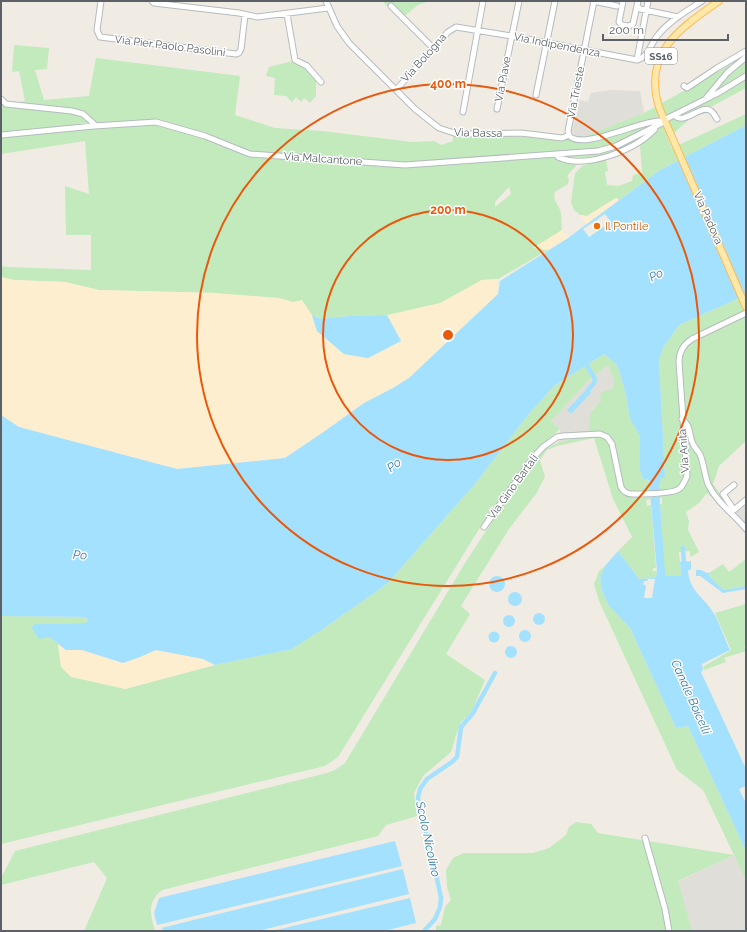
<svg xmlns="http://www.w3.org/2000/svg" width="747" height="932" font-family="Raleway,sans-serif">
  <style>
    .industrial { fill: #e0ded8 }
    .green { fill: #c2eabd; fill-rule: evenodd }
    .sand { fill: #feeed0 }
    .water { fill: #a4e1ff }
    .pier { fill: #f0ece3 }
    .lines { fill: none; stroke-linecap: round; stroke-linejoin: round }
    .canal { stroke: #a4e1ff; stroke-width: 4.5 }
    .minor-casing { stroke: #b6bbbf; stroke-width: 7 }
    .major-casing { stroke: #ffba4d; stroke-width: 8 }
    .minor { stroke: #fff; stroke-width: 5 }
    .major { stroke: #ffe8a9; stroke-width: 6 }
    .ring { fill: none; stroke: #e8590c; stroke-width: 2 }
    .food-dot { fill: #e8710a; stroke: #fff; stroke-width: 1.5 }
    .labels { text-anchor: middle; dominant-baseline: central; stroke-width: 3; stroke-linejoin: round; paint-order: stroke }
    .shield { fill: #fff; stroke: #8c9094; stroke-width: 1 }
    .shield-label { font-size: 10px; font-weight: bold; fill: #5b6166 }
    .street-label { font-size: 11px; fill: #5b6166; stroke: #fff }
    .food-label { font-size: 11px; fill: #c56008; stroke: #fff; text-anchor: start }
    .water-label { font-size: 12px; font-style: italic; fill: #3279aa; stroke: #fff }
    .centre { fill: #e8590c; stroke: #fff; stroke-width: 2 }
    .ring-label { font-size: 12px; text-anchor: middle; font-weight: bold; fill: #e8590c; stroke: #fff; stroke-width: 3; stroke-linejoin: round; paint-order: stroke }
  </style>
  <rect width="100%" height="100%" fill="#f0ece3"/>
  <path class="industrial" d="M612,90L640,91L644,113L580,138L575,135L572,131L580,100L588,102L591,93Z
    M608,365L614,381V388L593,408L594,438L581,437L559,442L560,429L551,421L589,380Z
    M746,506V526L736,513Z
    M734,855L746,881V931H692L677,882Z"/>
  <path class="green" d="M382,1H430L418,5L401,19Z
    M14,45L49,48L47,69L35,70L44,100L89,96L96,58L240,76L235,115L275,128L322,131L412,142L434,141L441,145L453,141V136H502L580,138L644,113L746,56V88L692,117L674,133L667,136L672,148L746,114V125L660,170L619,200L616,198L587,216L580,215L574,210L571,202L575,173L582,166L606,159L608,171L605,172L607,185L618,186L632,181L633,175L642,173L640,145C614,153 591,160 564,156L575,163L576,166L567,176L569,179L568,184L555,192L554,198L561,212L562,230L534,248L548,250L498,279L481,280L393,388L215,293L99,290L65,282L14,280L1,277V266L9,267L91,270V235H66L65,186L89,194L85,141L1,154V104L25,101L19,71L12,72ZM509,187L511,194L495,207V202ZM313,315L321,319L349,316L387,315L401,341L368,358Z
    M293,61L304,67L316,80V96L310,103L304,98L301,102L296,97L292,102L286,96L274,95L275,78L266,76L269,67Z
    M746,295V441L719,466L713,484L729,507L728,508L716,501L707,493L699,503L686,512L689,521L688,530L699,552L690,557V551L679,552L681,575L666,576L664,570L660,504H662V498H659V488L661,478H665L659,360L663,348L679,325Z
    M604,354L616,364L619,370L626,395L630,419L640,436V470L643,479H647C651,484 650,493 651,499L646,500L647,506L651,505L656,568H653V571H657L656,578L639,579L618,551L632,537L613,499L594,438L557,446L547,450L540,460L545,477L536,494L509,529L461,606L470,614L446,654L485,680L472,711L461,722L456,735L451,752L423,776L414,793L417,816L386,825L378,836L162,890C147,903 150,913 155,931H84L107,878L94,862L1,885V878L15,851L327,773L335,770L345,763L465,563L520,479L545,449L559,442L581,437L593,438L590,435C590,418 587,413 601,401L600,397L602,392L614,388V381L608,365L589,380L551,421L560,429L530,456L481,526L338,757L325,766L1,844V616L85,617L88,620L86,623L36,624L49,637L58,644L61,667L125,689L215,665L292,649L323,629L387,584L475,484L528,415L554,386Z
    M746,559V586L724,590L711,578L709,573L723,564L729,572Z
    M605,566L600,578L602,591L609,606L630,628L676,728L688,726L746,851V881L734,855L678,881L692,931H436V926L441,925L445,907L451,900L447,887L446,870L453,858L464,853H533L549,848L566,835L569,827L576,822L591,824L598,833L734,855L703,790L677,770L599,601L594,584L599,571Z
    M746,604V646L744,647L746,651L724,658L726,662L704,670L703,667L731,650L715,613Z"/>
  <path class="sand" d="M616,198L619,200L587,224L580,215L587,216Z
    M562,230L568,238L548,250L533,248Z
    M1,277L14,280L65,282L99,290L216,293L279,298L293,302L302,300L312,315L317,331L344,354L368,358L401,341L387,315L440,303L482,280L498,279V294L409,378L393,388L364,403L325,431L284,458L177,469L19,427L1,415Z
    M58,644L66,650H82L123,663L140,657L156,650L203,659L215,665L125,689L71,677L61,667Z"/>
  <path class="water" d="M746,125V295L679,325L663,348L659,360L665,478H661L659,488L665,573L666,576L681,575L680,562L691,561V569L688,571C690,592 703,596 713,612C720,623 724,638 730,650L702,664L703,670L701,672L746,769V786L739,789L746,803V851L688,726L676,728L630,628L609,606L602,591L600,578L605,566L618,551L639,579L656,578L657,571L649,481L647,479H643L640,470V436L630,419L626,395L619,370L616,364L604,354L554,386L528,415L475,484L387,584L323,629L292,649L215,665L203,659L156,650L140,657L123,663L82,650H66L49,637L39,639L31,627L36,624L86,623L88,620L85,617L1,616V415L19,427L177,469L285,458L325,431L364,403L393,388L409,378L498,294L500,281L568,238L660,170Z
    M312,315L321,319L349,316L387,315L401,341L368,358L344,354L317,331Z
    M587,389L591,393L571,414L567,410Z
    M696,570H701L707,573L708,572L711,578L724,590L746,586V589L723,593L700,576H696Z
    M489 584a8 8 0 1 1 16 0a8 8 0 1 1-16 0Z
    M508 599a7 7 0 1 1 14 0a7 7 0 1 1-14 0Z
    M533 619a6 6 0 1 1 12 0a6 6 0 1 1-12 0Z
    M503 621a6 6 0 1 1 12 0a6 6 0 1 1-12 0Z
    M519 636a6 6 0 1 1 12 0a6 6 0 1 1-12 0Z
    M488.5 637a5.5 5.5 0 1 1 11 0a5.5 5.5 0 1 1-11 0Z
    M505 652a6 6 0 1 1 12 0a6 6 0 1 1-12 0Z
    M395,841L402,866L157,925L154,913L159,898Z
    M403,869L409,894L258,931H165L161,928Z
    M410,898L416,923L384,931H272Z"/>
  <path class="pier" d="M605,214L611,222L589,237L583,229Z
    M648,579H655L652,598H644L646,585H643L644,581H647Z"/>
  <g class="lines">
    <path class="canal" d="M584,361L595,379L594,383L588,390
      M683,548L684,567
      M424,931L435,919L440,907L441,898L433,860L419,806L418,798L420,789L427,779L452,762L457,757L461,727L473,713L495,673"/>
    <g class="minor-casing">
      <path id="minor" d="M101,1L97,30L100,37L236,54L239,53L241,49L245,15
        M152,1L154,3L239,13L257,17L328,8
        M326,1L337,26L349,43L415,109L439,128L457,134L521,133L562,138L569,135
        M593,1L617,6
        M623,1L619,22L622,25L629,26L633,24L638,1
        M391,6L433,48
        M637,6L640,9L678,17
        M287,14L295,60L307,66L321,82
        M637,60L648,1
        M684,86L687,88L717,68L746,51
        M396,90L448,32L456,27L512,36L637,60C648,58 651,43 658,35C670,20 687,11 702,1
        M536,95L555,1
        M707,97L727,73L746,57
        M1,99L6,104L72,111L83,114L94,124V126
        M497,109L519,1
        M463,112L483,1
        M675,116C685,125 702,103 711,111C714,113 715,116 717,119
        M662,121L718,93L746,76
        M1,135L94,126L156,122L205,136L250,154L405,165L598,151L616,146L662,123L665,120
        M569,135L568,131L594,1
        M569,135C580,152 643,119 661,121
        M558,154V157C586,170 635,150 655,129V126
        M682,419C692,427 688,434 693,444C695,449 700,452 701,457C704,466 705,476 708,484C716,502 734,514 746,529
        M734,485L723,494L734,510L746,500
        M484,527L532,459L543,447L557,437L563,436L600,434L607,437L612,444L621,487C623,491 627,494 632,494C641,494 672,494 679,489C683,486 685,481 687,476L679,362C679,352 684,344 692,339L746,313
        M645,838L665,909L669,931"/>
    </g>
    <g class="major-casing">
      <path id="major" d="M719,1C681,28 644,51 658,104C661,113 665,121 669,130L746,307"/>
    </g>
    <use href="#minor" class="minor"/>
    <use href="#major" class="major"/>
  </g>
  <g class="ring">
    <circle cx="448" cy="335" r="125"/>
    <circle cx="448" cy="335" r="251"/>
  </g>
  <circle class="food-dot" cx="597" cy="226" r="4"/>
  <g class="labels">
    <rect class="shield" x="645" y="48" width="32" height="16" rx="3"/>
    <g class="shield-label">
      <text x="661" y="56">SS16</text>
    </g>
    <g class="street-label">
      <text transform="translate(557 45) rotate(11)">Via Indipendenza</text>
      <text transform="translate(170 46) rotate(7)">Via Pier Paolo Pasolini</text>
      <text transform="translate(424 58) rotate(-48)">Via Bologna</text>
      <text transform="translate(503 79) rotate(-79)">Via Piave</text>
      <text transform="translate(576 92) rotate(-79)">Via Trieste</text>
      <text transform="translate(478 133) rotate(1)">Via Bassa</text>
      <text transform="translate(323 159) rotate(4)">Via Malcantone</text>
      <text transform="translate(708 218) rotate(66)">Via Padova</text>
      <text transform="translate(684 451) rotate(-94)">Via Anita</text>
      <text transform="translate(513 487) rotate(-54)">Via Gino Bartali</text>
    </g>
    <g class="food-label">
      <text x="605" y="226">Il Pontile</text>
    </g>
    <g class="water-label">
      <text transform="translate(656 275) rotate(-28)">Po</text>
      <text transform="translate(394 465) rotate(-37)">Po</text>
      <text transform="translate(80 555) rotate(3)">Po</text>
      <text transform="translate(691 697) rotate(66)">Canale Boicelli</text>
      <text transform="translate(428 839) rotate(78)">Scolo Nicolino</text>
    </g>
  </g>
  <circle cx="448" cy="335" r="6" class="centre"/>
  <g class="ring-label">
    <text x="448" y="88">400 m</text>
    <text x="448" y="214">200 m</text>
  </g>
  <rect width="747" height="932" fill="none" stroke="#5b6166" stroke-width="4"/>
  <path d="M603 34v6h125v-6" fill="none" stroke="#5b6166" stroke-width="2"/>
  <text x="609" y="34" font-size="12" fill="#5b6166" stroke="#ffffff" stroke-width="3" paint-order="stroke">200 m</text>
</svg>
